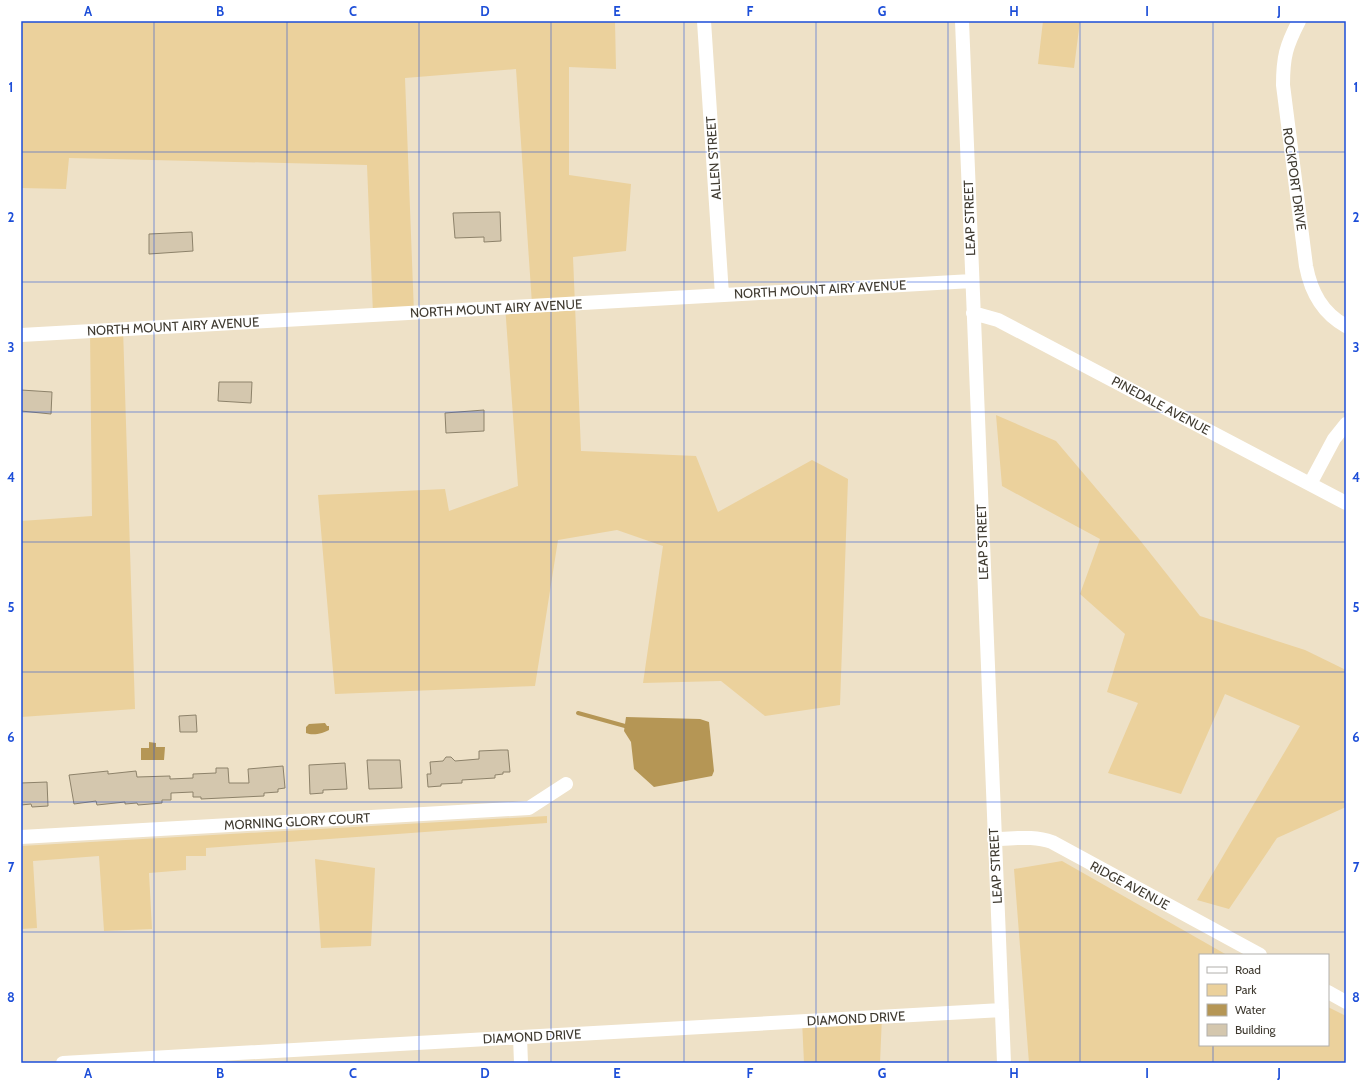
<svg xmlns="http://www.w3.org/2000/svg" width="1367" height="1084" font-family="Cabin,sans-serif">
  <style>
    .green { fill: #ebd19c }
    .water { fill: #b59655 }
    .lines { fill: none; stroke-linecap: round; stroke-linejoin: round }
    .stream { stroke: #b59655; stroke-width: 4 }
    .building { fill: #d4c7ae; stroke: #8d826a }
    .minor { stroke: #fff; stroke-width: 14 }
    .grid { fill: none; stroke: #1d4ed8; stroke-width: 1; stroke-opacity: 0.55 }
    .labels { text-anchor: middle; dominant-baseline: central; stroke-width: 3; stroke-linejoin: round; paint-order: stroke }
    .street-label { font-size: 13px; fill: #3f3a30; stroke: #fff }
    .neatline { fill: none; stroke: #1d4ed8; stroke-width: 1.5 }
    .grid-label { font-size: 13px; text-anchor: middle; font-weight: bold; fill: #1d4ed8 }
  </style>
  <rect width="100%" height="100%" fill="#eee1c7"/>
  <path class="green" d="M21,21H615L616,69L569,67V175L631,184L626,251L573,257L581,451L696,456L718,512L812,460L848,479L840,705L765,716L721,681L643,683L663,546L617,530L558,540L535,686L335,694L318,495L445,489L449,511L518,486L505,305L532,304L516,69L405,78L414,313L373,314L367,165L69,158L66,189L21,188Z
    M1043,21H1080L1074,68L1038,64Z
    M123,328L135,709L21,717V521L92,516L90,330Z
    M996,415L1056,441L1139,539L1200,616L1305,650L1346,670V807L1277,838L1229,909L1197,900L1300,726L1225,694L1181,794L1108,773L1138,703L1107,692L1125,634L1080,594L1100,539L1002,486Z
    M547,816V823L206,848V856H186V870L149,873L152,929L104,931L99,856L33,861L37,928L21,929V846Z
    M315,859L375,868L371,946L321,948Z
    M1062,861L1227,955H1200V1045H1328V1007L1346,1016V1063H1029L1014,869Z
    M882,1016L880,1063H804L802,1020Z"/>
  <path class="water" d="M626,717L700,719L709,722L714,771L712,776L654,787L634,769L631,742L624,731Z
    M325,723L327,726H329V730C324,733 313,736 306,733V727L309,724Z
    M149,742L156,743V747H165L164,760H141V748H149Z"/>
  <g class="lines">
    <path class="stream" d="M578,713L625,726"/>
  </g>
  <path class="building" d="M500,212L501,241L484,242V237L455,238L453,213Z
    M192,232L193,251L149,254V234Z
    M219,382H252L251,403L218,401Z
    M21,390L52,392L51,414L21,411Z
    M484,410V431L446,433L445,413Z
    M196,715L197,732H180L179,716Z
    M501,750H508L510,772H503V774L495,775V778L462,780V783L441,784V786L428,787L427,774H431L430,762L443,761L446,757H451L455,761L479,759V751Z
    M367,760H400L402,788L369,789Z
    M345,763L347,789L323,790V793L310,794L309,765Z
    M283,766L285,788L278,789V792L264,793V796L201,799V797H193V792L171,793V800H162V803L138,805L137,803L125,804V802L97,805L96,801L74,804L69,775L108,771V774L136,771L137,777L170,776V779L193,778V774L216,773V768H228L229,783H249L248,769Z
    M47,782L48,806L32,807L31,804L21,805V783Z"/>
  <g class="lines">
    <path class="minor" d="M704,21L722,295
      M962,21L1004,1063
      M1299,21C1286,46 1283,57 1283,85L1306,266C1311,292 1322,313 1346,326
      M973,313L998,320L1346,503
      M21,335L972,281
      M1310,484L1334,439L1346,424
      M21,837L529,808L566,784
      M994,839C1013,839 1033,835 1052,842L1260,955
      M1328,992L1346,1002
      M520,1037L521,1063
      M63,1063L1002,1010"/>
  </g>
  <path class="grid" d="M154,21V1063M287,21V1063M419,21V1063M551,21V1063M684,21V1063M816,21V1063M948,21V1063M1080,21V1063M1213,21V955M21,152H1346M21,282H1346M21,412H1346M21,542H1346M21,672H1346M21,802H1346M21,932H1346M1213,1045V1063"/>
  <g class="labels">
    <g class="street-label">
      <text transform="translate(713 158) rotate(-94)">ALLEN STREET</text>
      <text transform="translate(1295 179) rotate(82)">ROCKPORT DRIVE</text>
      <text transform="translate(969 218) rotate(-92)">LEAP STREET</text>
      <text transform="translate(820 289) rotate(-3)">NORTH MOUNT AIRY AVENUE</text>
      <text transform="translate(496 308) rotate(-3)">NORTH MOUNT AIRY AVENUE</text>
      <text transform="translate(173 326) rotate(-3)">NORTH MOUNT AIRY AVENUE</text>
      <text transform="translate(1161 405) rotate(28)">PINEDALE AVENUE</text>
      <text transform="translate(982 542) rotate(-92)">LEAP STREET</text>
      <text transform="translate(297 821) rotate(-3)">MORNING GLORY COURT</text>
      <text transform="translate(995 866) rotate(-93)">LEAP STREET</text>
      <text transform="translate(1130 885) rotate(28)">RIDGE AVENUE</text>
      <text transform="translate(856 1018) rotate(-3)">DIAMOND DRIVE</text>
      <text transform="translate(532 1036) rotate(-3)">DIAMOND DRIVE</text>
    </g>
  </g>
  <rect width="1367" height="1084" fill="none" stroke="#ffffff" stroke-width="44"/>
  <rect x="1199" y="954" width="130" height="92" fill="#ffffff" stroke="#b2b0ac"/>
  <rect x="1207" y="967" width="20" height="6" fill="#ffffff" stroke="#b2b0ac"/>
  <text x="1235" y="974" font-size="12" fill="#3f3a30">Road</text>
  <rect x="1207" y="984" width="20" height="12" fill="#ebd19c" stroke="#b2b0ac"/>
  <text x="1235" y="994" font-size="12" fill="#3f3a30">Park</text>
  <rect x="1207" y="1004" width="20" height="12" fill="#b59655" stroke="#b2b0ac"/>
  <text x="1235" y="1014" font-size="12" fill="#3f3a30">Water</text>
  <rect x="1207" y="1024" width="20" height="12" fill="#d4c7ae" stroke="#b2b0ac"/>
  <text x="1235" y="1034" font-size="12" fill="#3f3a30">Building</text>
  <rect x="22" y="22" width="1323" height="1040" class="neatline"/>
  <g class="grid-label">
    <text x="88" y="16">A</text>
    <text x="220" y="16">B</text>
    <text x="353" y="16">C</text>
    <text x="485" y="16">D</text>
    <text x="617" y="16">E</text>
    <text x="750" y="16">F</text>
    <text x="882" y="16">G</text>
    <text x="1014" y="16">H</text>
    <text x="1147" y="16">I</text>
    <text x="1279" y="16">J</text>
    <text x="11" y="92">1</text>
    <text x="1356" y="92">1</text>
    <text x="11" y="222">2</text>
    <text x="1356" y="222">2</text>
    <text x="11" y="352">3</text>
    <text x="1356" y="352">3</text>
    <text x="11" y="482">4</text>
    <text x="1356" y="482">4</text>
    <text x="11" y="612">5</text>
    <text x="1356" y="612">5</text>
    <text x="11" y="742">6</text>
    <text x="1356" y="742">6</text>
    <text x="11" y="872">7</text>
    <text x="1356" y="872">7</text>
    <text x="11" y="1002">8</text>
    <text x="1356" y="1002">8</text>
    <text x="88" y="1078">A</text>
    <text x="220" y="1078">B</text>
    <text x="353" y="1078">C</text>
    <text x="485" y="1078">D</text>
    <text x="617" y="1078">E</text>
    <text x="750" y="1078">F</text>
    <text x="882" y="1078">G</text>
    <text x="1014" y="1078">H</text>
    <text x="1147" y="1078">I</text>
    <text x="1279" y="1078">J</text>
  </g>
</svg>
